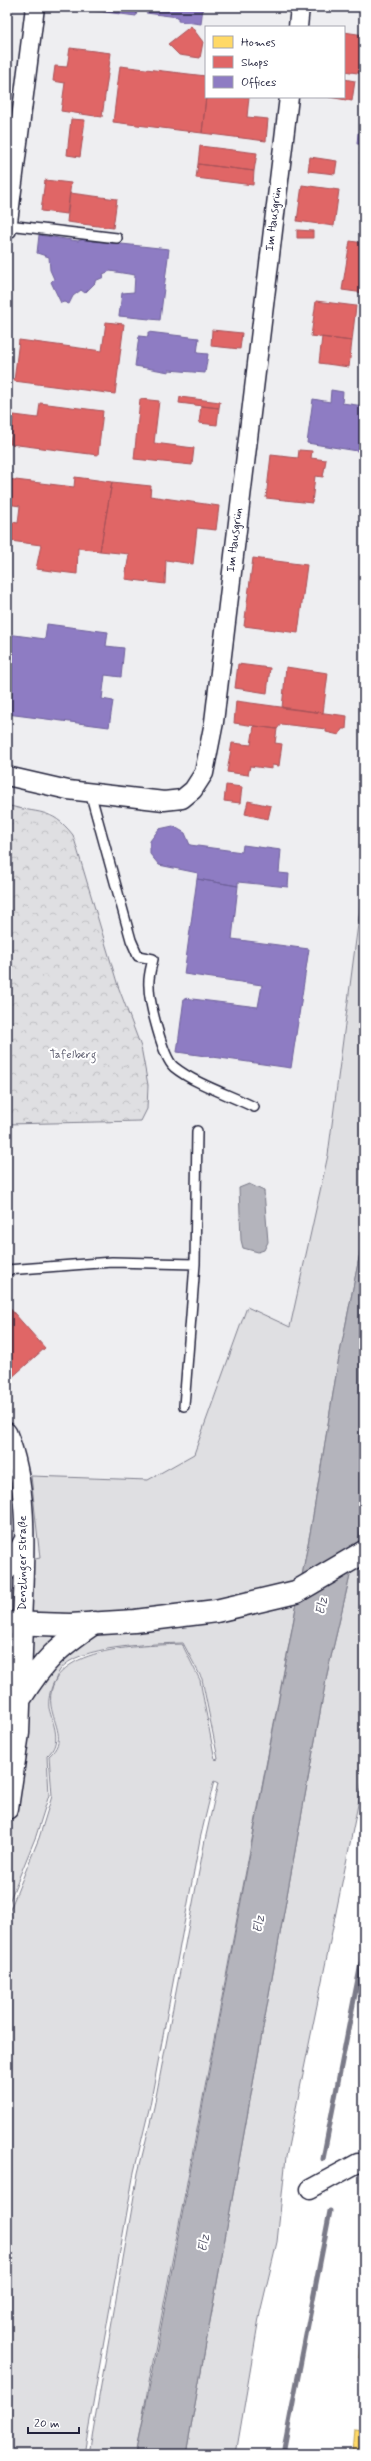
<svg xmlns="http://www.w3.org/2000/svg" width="371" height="2461" font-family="Mynerve,sans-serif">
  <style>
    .built { fill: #eeeef1; fill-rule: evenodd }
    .green { fill: #dfdfe2; stroke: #80808e }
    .park { fill: url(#park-crowns); stroke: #80808e }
    .water { fill: #b4b4bc; stroke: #7a7a88 }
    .homes { fill: #ffd966; stroke: #bda259 }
    .shops { fill: #e06666; stroke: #a75259 }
    .offices { fill: #8e7cc3; stroke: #6e619a }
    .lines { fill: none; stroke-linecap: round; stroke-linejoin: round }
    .stream { stroke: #7a7a88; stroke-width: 5 }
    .lane-casing { stroke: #22223b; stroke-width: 12 }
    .street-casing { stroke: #22223b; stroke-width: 21 }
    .secondary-casing { stroke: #22223b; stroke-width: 25 }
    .primary-casing { stroke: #22223b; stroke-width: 25 }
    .lane { stroke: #fff; stroke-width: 9 }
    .street { stroke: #fff; stroke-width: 18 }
    .secondary { stroke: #fff; stroke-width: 22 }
    .primary { stroke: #fff; stroke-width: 22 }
    .labels { text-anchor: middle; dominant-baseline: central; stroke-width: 4; stroke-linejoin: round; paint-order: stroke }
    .street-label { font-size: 12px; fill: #22223b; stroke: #fff }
    .park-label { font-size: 12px; fill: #5b5b6d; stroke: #fff }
    .water-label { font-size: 13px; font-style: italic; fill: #5c5c6f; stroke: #fff }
  </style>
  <defs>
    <pattern id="park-crowns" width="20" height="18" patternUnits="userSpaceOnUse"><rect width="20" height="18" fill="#dfdfe2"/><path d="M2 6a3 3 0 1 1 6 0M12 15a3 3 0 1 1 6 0" fill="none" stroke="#bfbfc3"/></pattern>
  </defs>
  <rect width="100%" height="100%" fill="#fff"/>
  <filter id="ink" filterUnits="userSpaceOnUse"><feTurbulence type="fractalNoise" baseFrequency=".025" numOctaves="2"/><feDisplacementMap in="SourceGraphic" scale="8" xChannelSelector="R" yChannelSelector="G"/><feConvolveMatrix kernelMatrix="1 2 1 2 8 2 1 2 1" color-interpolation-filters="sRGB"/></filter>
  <g filter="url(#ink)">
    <path class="built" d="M7,7H364V878L328,1155L290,1328L247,1307L194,1454L148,1480L32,1476L40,1558L7,1565V1124L141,1121V1047L118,986L73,835L50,813L25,811L7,805ZM206,27H344V97H206Z"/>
    <path class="green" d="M364,878V1233L338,1363L311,1528L141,2425L135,2454H89L138,2173L154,2107L205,1840L218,1783L214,1781L200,1839L150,2105L134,2172L84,2454H7V1917L39,1838L52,1796L49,1756C67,1741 54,1725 51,1706C43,1645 143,1646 182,1644L200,1680L215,1760L218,1759L202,1679L183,1643C154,1644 77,1645 60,1670C57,1674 56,1680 53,1684C50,1691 48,1700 49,1708C53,1725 63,1742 47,1756L49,1795L36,1836L7,1907V1565L40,1558L31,1476L148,1480L194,1454L247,1307L290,1327L328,1155Z
      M364,1516V1775L286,2157L277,2242L260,2313L236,2454H186L327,1674Z"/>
    <path class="park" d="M7,805C39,815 50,806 73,835L118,986L141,1047L148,1085L147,1109L141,1121L7,1124Z"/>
    <path class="water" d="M249,1184L264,1191L268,1242L264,1250L258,1252L243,1248L241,1240L239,1188Z
      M364,1233V1516L327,1674L186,2454H135L153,2370L311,1528L338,1363Z"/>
    <path class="homes" d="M364,2328V2358H359Z
      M354,2429L364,2430V2454H352Z"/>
    <path class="shops" d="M191,26L203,42L200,58L179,55L168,44Z
      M344,32L364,35V74L344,71Z
      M70,48L111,53L102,117L61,111L65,83L53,81L55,66L67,67Z
      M120,66L206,76V97L202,133L113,122Z
      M344,79L355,81L352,101L329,97H344Z
      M206,97H249L247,117L268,119L266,141L202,133Z
      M71,119L85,120L80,157L67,155Z
      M200,146L257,153L254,171L198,164Z
      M310,157L337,161L335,174L308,171Z
      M198,164L254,171L253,185L196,178Z
      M45,180L71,183L67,214L41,211Z
      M302,185L339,190L334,226L297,221Z
      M70,193L117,199L113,228L67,222Z
      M297,230L313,231V238H297Z
      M350,241L364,243V293L342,290Z
      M316,301L356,306L352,341L311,336Z
      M106,322L124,324L115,394L14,381L19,340L102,351Z
      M212,330L242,333L240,349L211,346Z
      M322,337L352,341L349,367L319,363Z
      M180,397L220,402L219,408L179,403Z
      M140,399L159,401L154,443L194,448L192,465L134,459Z
      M40,403L103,411L98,455L10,444L14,415L38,418Z
      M201,406L219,408L217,425L199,423Z
      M299,450L312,451L311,458L326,460L323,477L315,476L312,503L266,498L271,455L298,458Z
      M75,477L112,482L100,551L78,548L77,574L36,569L41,545L10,541L12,522L18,523L20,506L7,504V479L74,487Z
      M112,482L151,486L150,496L219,506L216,530L197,528L193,564L166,560L165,584L125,579L129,554L100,551Z
      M253,558L307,565L298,633L244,626Z
      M238,664L270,668L267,693L235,688Z
      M286,667L328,673L323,713L282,708Z
      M236,701L347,716L346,729H342L339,735L326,732V729L281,724L277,729L234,723Z
      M254,726L277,729L275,743L282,744L279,766L272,765V769L250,766L248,775L227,772L232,743L251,745Z
      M226,785L242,787L240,803L224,801Z
      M248,801L271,806L268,819L245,814Z
      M7,1305L45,1348L9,1380L7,1378Z"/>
    <path class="offices" d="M67,7H138L136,16Z
      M147,7H203L201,24L178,21V17L146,13Z
      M358,133L364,134V165L360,164L363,144H357Z
      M39,235L78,241L89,237L93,241L169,249L160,320L119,316L122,293L134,292L135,275L110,271L103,274L104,277L95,281V283L85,293L81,290L73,296L69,304L64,302L61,303L51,282L54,279L50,270L49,257L37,253Z
      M148,332L199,338L197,353L208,354L205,373L169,370V372L135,366L139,336L148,337Z
      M331,390L343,392L342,403L364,406V452L307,443L313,399L330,402Z
      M47,624L108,632L106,646L124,648L121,677L105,675L102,699L113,701L109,727L7,714V634L45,639Z
      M173,826L185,833L190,845L242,852L243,845L281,850L279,873L289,874L288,887L238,882V886L197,879L198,873L159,865L150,854V841L159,829Z
      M197,879L238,886L232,939L309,949L291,1068L177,1052L184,998L258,1007L262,985L184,974Z"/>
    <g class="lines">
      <path class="stream" d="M323,2159L364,1948
        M283,2454L330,2211"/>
      <g class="lane-casing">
        <path id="lane" d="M8,225L117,238
          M90,792L131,940L138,956L153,959C151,968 148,977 149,986C149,1002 163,1058 174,1067C195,1084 230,1095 254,1107
          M195,1264L197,1131
          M7,1270L112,1262L195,1264L184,1406"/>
      </g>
      <g class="street-casing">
        <path id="street" d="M298,27L300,7
          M7,230L35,7
          M7,776L68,790L164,801L182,799L193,790L204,773L214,722L289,97
          M7,1432C31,1489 24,1564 22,1624
          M7,1571L23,1541
          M310,2189L358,2163L364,2164"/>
      </g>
      <g class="secondary-casing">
        <path id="secondary" d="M21,1697C44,1660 58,1647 94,1623
          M7,1808L18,1733L22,1624"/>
      </g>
      <g class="primary-casing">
        <path id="primary" d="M7,1623L70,1625L135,1621L216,1611L296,1592L364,1552"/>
      </g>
      <use href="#lane" class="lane"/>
      <use href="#street" class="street"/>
      <use href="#secondary" class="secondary"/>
      <use href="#primary" class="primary"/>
    </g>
  </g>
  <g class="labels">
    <g class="street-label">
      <text transform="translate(274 219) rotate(-83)">Im Hausgrün</text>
      <text transform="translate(235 540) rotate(-83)">Im Hausgrün</text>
      <text transform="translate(23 1563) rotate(-90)">Denzlinger Straße</text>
    </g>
    <g class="park-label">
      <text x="73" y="1055">Tafelberg</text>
    </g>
    <g class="water-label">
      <text transform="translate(322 1606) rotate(-79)">Elz</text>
      <text transform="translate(259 1924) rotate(-80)">Elz</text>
      <text transform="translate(204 2243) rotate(-80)">Elz</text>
    </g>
  </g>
  <rect width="371" height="2461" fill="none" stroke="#fff" stroke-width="24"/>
  <rect x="12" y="12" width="347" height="2437" fill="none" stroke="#22223b" stroke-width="1.5" filter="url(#ink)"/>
  <rect x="205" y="26" width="140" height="72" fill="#ffffff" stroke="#a7a7b1"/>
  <rect x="213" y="36" width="20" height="12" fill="#ffd966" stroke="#a7a7b1"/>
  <text x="241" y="46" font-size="12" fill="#22223b">Homes</text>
  <rect x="213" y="56" width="20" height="12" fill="#e06666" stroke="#a7a7b1"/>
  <text x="241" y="66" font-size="12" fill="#22223b">Shops</text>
  <rect x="213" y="76" width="20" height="12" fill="#8e7cc3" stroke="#a7a7b1"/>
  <text x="241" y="86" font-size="12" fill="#22223b">Offices</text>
  <path d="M28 2427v6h51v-6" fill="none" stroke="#22223b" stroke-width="2"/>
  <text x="34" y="2427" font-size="12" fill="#22223b" stroke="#ffffff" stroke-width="3" paint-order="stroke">20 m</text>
</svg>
